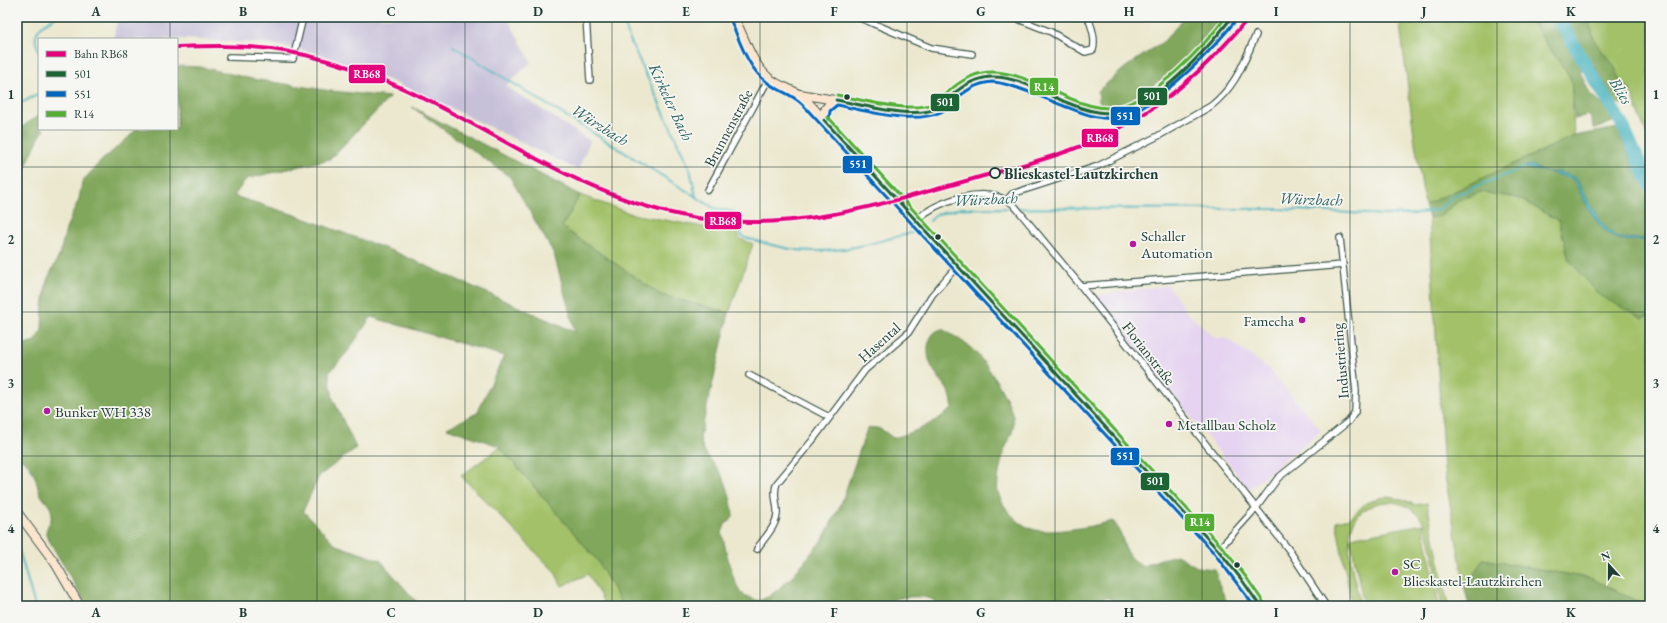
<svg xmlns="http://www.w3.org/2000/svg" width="1667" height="623" font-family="'EB Garamond',serif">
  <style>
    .built { fill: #e5d3f1 }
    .industrial { fill: #c7c0d9 }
    .green { fill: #a2c168; stroke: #607f4e }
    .forest { fill: #81a75c; stroke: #507248 }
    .water { fill: #45b3bf; stroke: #32787a }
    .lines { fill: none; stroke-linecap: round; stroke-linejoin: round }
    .stream { stroke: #45b3bf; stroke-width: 2 }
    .river { stroke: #45b3bf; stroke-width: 13 }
    .street-casing { stroke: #3e574b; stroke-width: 8 }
    .secondary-casing { stroke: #3e574b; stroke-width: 10 }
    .street { stroke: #fff; stroke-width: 5.5 }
    .secondary { stroke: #fce5cf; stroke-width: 8 }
    .bus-1-casing { stroke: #f6f6f2; stroke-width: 6 }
    .bus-2-casing { stroke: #f6f6f2; stroke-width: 6 }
    .bus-3-casing { stroke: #f6f6f2; stroke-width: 6 }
    .bus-1 { stroke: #1c6434; stroke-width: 3 }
    .bus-2 { stroke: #0065bd; stroke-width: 3 }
    .bus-3 { stroke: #51ae31; stroke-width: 3 }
    .rail-1-casing { stroke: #f6f6f2; stroke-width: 7 }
    .rail-1 { stroke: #e5007d; stroke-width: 4 }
    .grid { fill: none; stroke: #1f3d34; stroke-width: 1; stroke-opacity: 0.55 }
    .bus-dot { fill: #1f3d34; stroke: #f6f6f2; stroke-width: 1.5 }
    .stop-dot { fill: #f6f6f2; stroke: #1f3d34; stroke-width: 2 }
    .poi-dot { fill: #b5179e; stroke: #f6f6f2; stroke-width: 1.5 }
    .labels { text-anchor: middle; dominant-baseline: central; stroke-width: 3.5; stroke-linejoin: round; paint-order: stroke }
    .street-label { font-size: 15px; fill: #1f3d34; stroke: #f6f6f2 }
    .stop-label { font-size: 15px; font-weight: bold; fill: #1f3d34; stroke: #f6f6f2; text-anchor: start }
    .poi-label { font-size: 15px; fill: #1f3d34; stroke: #f6f6f2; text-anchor: start }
    .water-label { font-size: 16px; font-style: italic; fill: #2a605e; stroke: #f6f6f2 }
    .line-badge { stroke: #f6f6f2; stroke-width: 1.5 }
    .badge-label { font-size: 11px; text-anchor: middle; font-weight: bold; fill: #fff }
    .neatline { fill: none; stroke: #1f3d34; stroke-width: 1.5 }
    .grid-label { font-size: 13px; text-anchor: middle; font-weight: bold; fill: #1f3d34 }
  </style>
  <rect width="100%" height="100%" fill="#f6f6f2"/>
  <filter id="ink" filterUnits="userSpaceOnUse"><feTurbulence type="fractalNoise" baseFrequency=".025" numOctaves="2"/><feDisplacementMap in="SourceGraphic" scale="8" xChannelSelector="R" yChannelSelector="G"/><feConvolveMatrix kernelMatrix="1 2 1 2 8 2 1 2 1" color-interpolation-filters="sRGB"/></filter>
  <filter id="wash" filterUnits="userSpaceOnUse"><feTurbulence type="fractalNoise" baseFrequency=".012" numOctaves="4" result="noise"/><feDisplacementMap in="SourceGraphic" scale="16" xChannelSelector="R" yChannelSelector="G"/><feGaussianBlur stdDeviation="0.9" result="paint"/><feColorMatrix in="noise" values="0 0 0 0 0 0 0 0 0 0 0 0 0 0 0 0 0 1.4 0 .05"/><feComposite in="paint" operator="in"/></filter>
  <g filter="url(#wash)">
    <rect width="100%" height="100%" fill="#ece8cf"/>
    <path class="built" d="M1168,285L1187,313L1215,338L1228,339L1270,370L1321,430L1249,489L1094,296Z"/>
    <path class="industrial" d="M118,17H507L531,62L506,86L590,141L578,170L457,111L389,80L319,54L271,44L188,39H113Z"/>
    <path class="green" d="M1399,17H1528L1571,79L1574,136L1425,205L1415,143Z
      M1585,17H1650V144L1630,89L1620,81L1614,66L1595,42L1590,25Z
      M1481,192L1518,198L1559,221L1569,260L1643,318L1650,315V606H1646L1593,579L1483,559L1465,589L1444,470L1429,219L1442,215L1459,200Z
      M580,195L632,214L703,227H736L740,239L753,244L729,313L661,295L562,227Z
      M500,447L597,560L623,606H606L588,574L562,586L555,572L461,476Z
      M1387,497L1402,499L1415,505L1427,503L1448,606H1442C1438,586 1432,535 1422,520C1415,509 1402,502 1389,502C1379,502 1371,505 1363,511C1337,532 1355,578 1361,606H1352L1336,521L1350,518L1366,503L1380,498Z
      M1423,524L1439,606H1364L1350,538Z"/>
    <path class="forest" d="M1185,17H1224C1205,45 1157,86 1127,102C1120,105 1110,106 1103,107L1099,101L1098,91L1126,67L1164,41Z
      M1528,17H1585L1590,25L1595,42L1614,66L1620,81L1630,89L1626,105L1616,103L1594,65L1580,72L1590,94L1605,107L1615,121L1595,129L1589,115L1575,119L1571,79Z
      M180,66L201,67L252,79L332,91L390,97L330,159L246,179L234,196L295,215L395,252L575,332L554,254L510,177L412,107L580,195L562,227L661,295L729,313L700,437C704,458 710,456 720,472C727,482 733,505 733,517L725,525L722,533C725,546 733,588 744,595C748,597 754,599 759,601L770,596L790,579L823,539L841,504L867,429C878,425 884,431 893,438C917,432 932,424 952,409C954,391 938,380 931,365C925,352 927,332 942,329C954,336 967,343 977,354C989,367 1008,398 1013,416C1017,433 1004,444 1002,459C1000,467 996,486 998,492C1002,507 1017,524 1032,529C1049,535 1095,526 1113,521L1120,531L1125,548L1131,558L1143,566L1161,559L1177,555L1197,567L1214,569L1217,574L1218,583L1229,606H1126L1107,597L1091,606H942C937,602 933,599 928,598C916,595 889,597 881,606H623L597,560L499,446L447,428L477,413L504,356L371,317L349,350L329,373L333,399L356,448L319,476L303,511L336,545L380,560L420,606H87L46,535C45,527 52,522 52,514C51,505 45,502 41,495C35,482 34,461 17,458V342L19,344L33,343L42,330L43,307L47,280L59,256L67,226L79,199L82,182L100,162L129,137L136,129H177V67Z
      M39,115V129H44L36,144L17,186V136L22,127Z
      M1618,128L1635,171L1650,170V315L1643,318L1600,296L1569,260L1559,221L1518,198L1481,192L1459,200L1442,215L1429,219L1425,205L1574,136Z
      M1483,559L1593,579L1646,606H1469L1465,589Z"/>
    <path class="water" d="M1532,165L1543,172H1560L1576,178C1585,194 1603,234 1621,238C1630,239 1641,238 1650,239V240C1640,240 1627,242 1619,239C1597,232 1584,199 1574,180C1558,173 1540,172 1523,167Z"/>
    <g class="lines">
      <path class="stream" d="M623,17L629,38L690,169L696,197
        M453,46L714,208L733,212L737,214V217
        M39,51C30,33 40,25 56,17
        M17,127L19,104L39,94
        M930,221L935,215L962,208L1279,209L1386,215L1416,214L1438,210L1453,196L1525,167
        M740,231L742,236L745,238C769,244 793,252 818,251C851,251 883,240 914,232
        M17,543L35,606"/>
      <path class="river" d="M1557,17L1623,126L1650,186"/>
    </g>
  </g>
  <g filter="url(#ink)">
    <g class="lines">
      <g class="street-casing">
        <path id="street" d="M586,17L590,80
          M858,17L931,48L972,54
          M1013,17L1051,32L1085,52L1093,50C1096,39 1092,28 1088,17
          M229,57L293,59L303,17
          M708,190L769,78
          M1007,200L1012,194L1098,166L1158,136L1211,106C1237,85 1243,63 1256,35
          M915,221C938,200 985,184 1013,204L1081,286L1256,508L1289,550L1326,606
          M1081,286L1343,265
          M749,375L829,417
          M757,549C764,538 776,527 777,514C778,503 772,494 777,483L812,441L865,370L908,333L932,295L958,265
          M1218,550L1256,508L1278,478L1349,421L1355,412L1356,391L1340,238"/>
      </g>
      <g class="secondary-casing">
        <path id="secondary" d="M734,17C745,38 751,63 769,78C781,88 796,89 806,100L1218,550L1242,580L1260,606
          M800,94L909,113C919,113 929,112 939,107C943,105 946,101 950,97C961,86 976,77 993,77C1017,78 1052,97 1076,106C1090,111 1105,115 1120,112C1155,104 1212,46 1232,17
          M824,120C822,110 827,105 836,100
          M17,512L55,563L80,606"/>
      </g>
      <use href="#street" class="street"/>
      <use href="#secondary" class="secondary"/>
      <g class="bus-1-casing">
        <path id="bus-1" d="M836,100C863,105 916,121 940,107C944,104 947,100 951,96C962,86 975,78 991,77C1017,76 1044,93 1068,103C1082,109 1098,114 1115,113C1154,109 1209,47 1232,17
          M824,120L1218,550L1242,580L1260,606"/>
      </g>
      <g class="bus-2-casing">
        <path id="bus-2" d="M730,19C740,41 747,68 768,83C778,91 792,94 802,104L1214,553L1254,606
          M829,119L830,111L837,105C867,111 913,125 941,112C945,110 949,105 952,102C964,92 976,83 992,82C1009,82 1046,99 1064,106C1082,113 1102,122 1122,117C1135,114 1146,105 1156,98C1187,75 1212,50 1236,20"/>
      </g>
      <g class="bus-3-casing">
        <path id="bus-3" d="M837,95C863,100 911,114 935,103C940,101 944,96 948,92C960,81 975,72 992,72C1018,72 1045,88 1069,98C1083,104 1102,111 1118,107C1156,98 1203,47 1226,17
          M828,117L1222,547L1246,577L1264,603"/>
      </g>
      <use href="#bus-1" class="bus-1"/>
      <use href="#bus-2" class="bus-2"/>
      <use href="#bus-3" class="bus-3"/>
      <g class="rail-1-casing">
        <path id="rail-1" d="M177,47C208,46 240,45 271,49C317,55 362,70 404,89C502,134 589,202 697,218C794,233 881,204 973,179C1005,170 1037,162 1068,151C1144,124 1199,78 1249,17"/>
      </g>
      <use href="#rail-1" class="rail-1"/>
    </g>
  </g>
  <path class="grid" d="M170,17V39M317,17V606M465,17V606M612,17V606M760,17V606M907,17V606M1055,17V606M1202,17V606M1350,17V606M1497,17V606M170,129V606M17,167H1650M17,312H1650M17,456H1650"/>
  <g class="bus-dot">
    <circle cx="847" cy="97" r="3.5"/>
    <circle cx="938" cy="237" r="3.5"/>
    <circle cx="1237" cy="565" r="3.5"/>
  </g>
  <circle class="stop-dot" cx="995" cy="173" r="5"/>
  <g class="poi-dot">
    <circle cx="1133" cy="244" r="4"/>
    <circle cx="1302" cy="320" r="4"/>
    <circle cx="47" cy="411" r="4"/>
    <circle cx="1169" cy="424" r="4"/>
    <circle cx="1395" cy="572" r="4"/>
  </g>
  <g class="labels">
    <g class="street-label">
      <text transform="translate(728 128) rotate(-62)">Brunnenstraße</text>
      <text transform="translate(879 342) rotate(-42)">Hasental</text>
      <text transform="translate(1149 353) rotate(52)">Florianstraße</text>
      <text transform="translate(1340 361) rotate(-95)">Industriering</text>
    </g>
    <g class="stop-label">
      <text x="1004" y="173">Blieskastel-Lautzkirchen</text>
    </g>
    <g class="poi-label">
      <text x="1141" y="235">Schaller<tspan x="1141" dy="17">Automation</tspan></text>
      <text x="1294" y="320" text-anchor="end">Famecha</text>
      <text x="55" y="411">Bunker WH 338</text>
      <text x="1177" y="424">Metallbau Scholz</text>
      <text x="1403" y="563">SC<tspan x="1403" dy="17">Blieskastel-Lautzkirchen</tspan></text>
    </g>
    <g class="water-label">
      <text transform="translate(1621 91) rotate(59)">Blies</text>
      <text transform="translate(671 102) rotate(65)">Kirkeler Bach</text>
      <text transform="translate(600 125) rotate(32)">Würzbach</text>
      <text transform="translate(986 199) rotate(-3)">Würzbach</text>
      <text transform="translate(1311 199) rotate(2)">Würzbach</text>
    </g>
  </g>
  <g class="line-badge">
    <rect x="348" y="64" width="38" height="20" rx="4" fill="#e5007d"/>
    <rect x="1029" y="77" width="30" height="19" rx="4" fill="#51ae31"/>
    <rect x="1137" y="87" width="31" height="19" rx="4" fill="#1c6434"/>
    <rect x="930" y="93" width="30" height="19" rx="4" fill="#1c6434"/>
    <rect x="1110" y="106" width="31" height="20" rx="4" fill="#0065bd"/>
    <rect x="1081" y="128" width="38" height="20" rx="4" fill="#e5007d"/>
    <rect x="842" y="155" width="31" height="19" rx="4" fill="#0065bd"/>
    <rect x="704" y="211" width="38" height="19" rx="4" fill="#e5007d"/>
    <rect x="1110" y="447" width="30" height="19" rx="4" fill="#0065bd"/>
    <rect x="1140" y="472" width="30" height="19" rx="4" fill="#1c6434"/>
    <rect x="1184" y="513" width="31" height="19" rx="4" fill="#51ae31"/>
  </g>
  <g class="badge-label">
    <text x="367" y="78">RB68</text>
    <text x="1044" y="91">R14</text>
    <text x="1152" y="100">501</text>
    <text x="945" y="106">501</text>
    <text x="1125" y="120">551</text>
    <text x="1100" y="142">RB68</text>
    <text x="858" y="168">551</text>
    <text x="723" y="225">RB68</text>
    <text x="1125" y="460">551</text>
    <text x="1155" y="485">501</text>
    <text x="1200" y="526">R14</text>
  </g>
  <rect width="1667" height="623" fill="none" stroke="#f6f6f2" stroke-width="44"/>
  <rect x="38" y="38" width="140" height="92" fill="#f6f6f2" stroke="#a0aca6"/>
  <rect x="46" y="51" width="20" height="6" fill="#e5007d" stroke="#a0aca6"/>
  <text x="74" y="58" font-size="12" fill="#1f3d34">Bahn RB68</text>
  <rect x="46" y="71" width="20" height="6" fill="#1c6434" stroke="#a0aca6"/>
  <text x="74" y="78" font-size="12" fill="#1f3d34">501</text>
  <rect x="46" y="91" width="20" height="6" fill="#0065bd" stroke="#a0aca6"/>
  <text x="74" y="98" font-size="12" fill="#1f3d34">551</text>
  <rect x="46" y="111" width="20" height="6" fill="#51ae31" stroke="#a0aca6"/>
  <text x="74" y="118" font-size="12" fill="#1f3d34">R14</text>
  <g transform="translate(1609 565) rotate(339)" stroke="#f6f6f2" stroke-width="3" paint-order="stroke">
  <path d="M0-3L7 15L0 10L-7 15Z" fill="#1f3d34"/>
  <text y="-6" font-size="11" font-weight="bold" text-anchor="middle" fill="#1f3d34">N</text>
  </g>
  <rect x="22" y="22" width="1623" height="579" class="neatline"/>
  <g class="grid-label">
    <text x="96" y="16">A</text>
    <text x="243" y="16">B</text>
    <text x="391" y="16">C</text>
    <text x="538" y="16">D</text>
    <text x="686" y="16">E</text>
    <text x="834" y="16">F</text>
    <text x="981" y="16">G</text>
    <text x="1129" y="16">H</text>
    <text x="1276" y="16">I</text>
    <text x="1424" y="16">J</text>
    <text x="1571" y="16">K</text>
    <text x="11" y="99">1</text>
    <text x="1656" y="99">1</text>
    <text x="11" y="244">2</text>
    <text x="1656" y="244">2</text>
    <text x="11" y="388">3</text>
    <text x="1656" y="388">3</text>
    <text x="11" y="533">4</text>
    <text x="1656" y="533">4</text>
    <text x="96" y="617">A</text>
    <text x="243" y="617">B</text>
    <text x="391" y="617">C</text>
    <text x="538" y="617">D</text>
    <text x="686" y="617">E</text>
    <text x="834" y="617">F</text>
    <text x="981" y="617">G</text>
    <text x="1129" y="617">H</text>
    <text x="1276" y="617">I</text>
    <text x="1424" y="617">J</text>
    <text x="1571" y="617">K</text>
  </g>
</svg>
